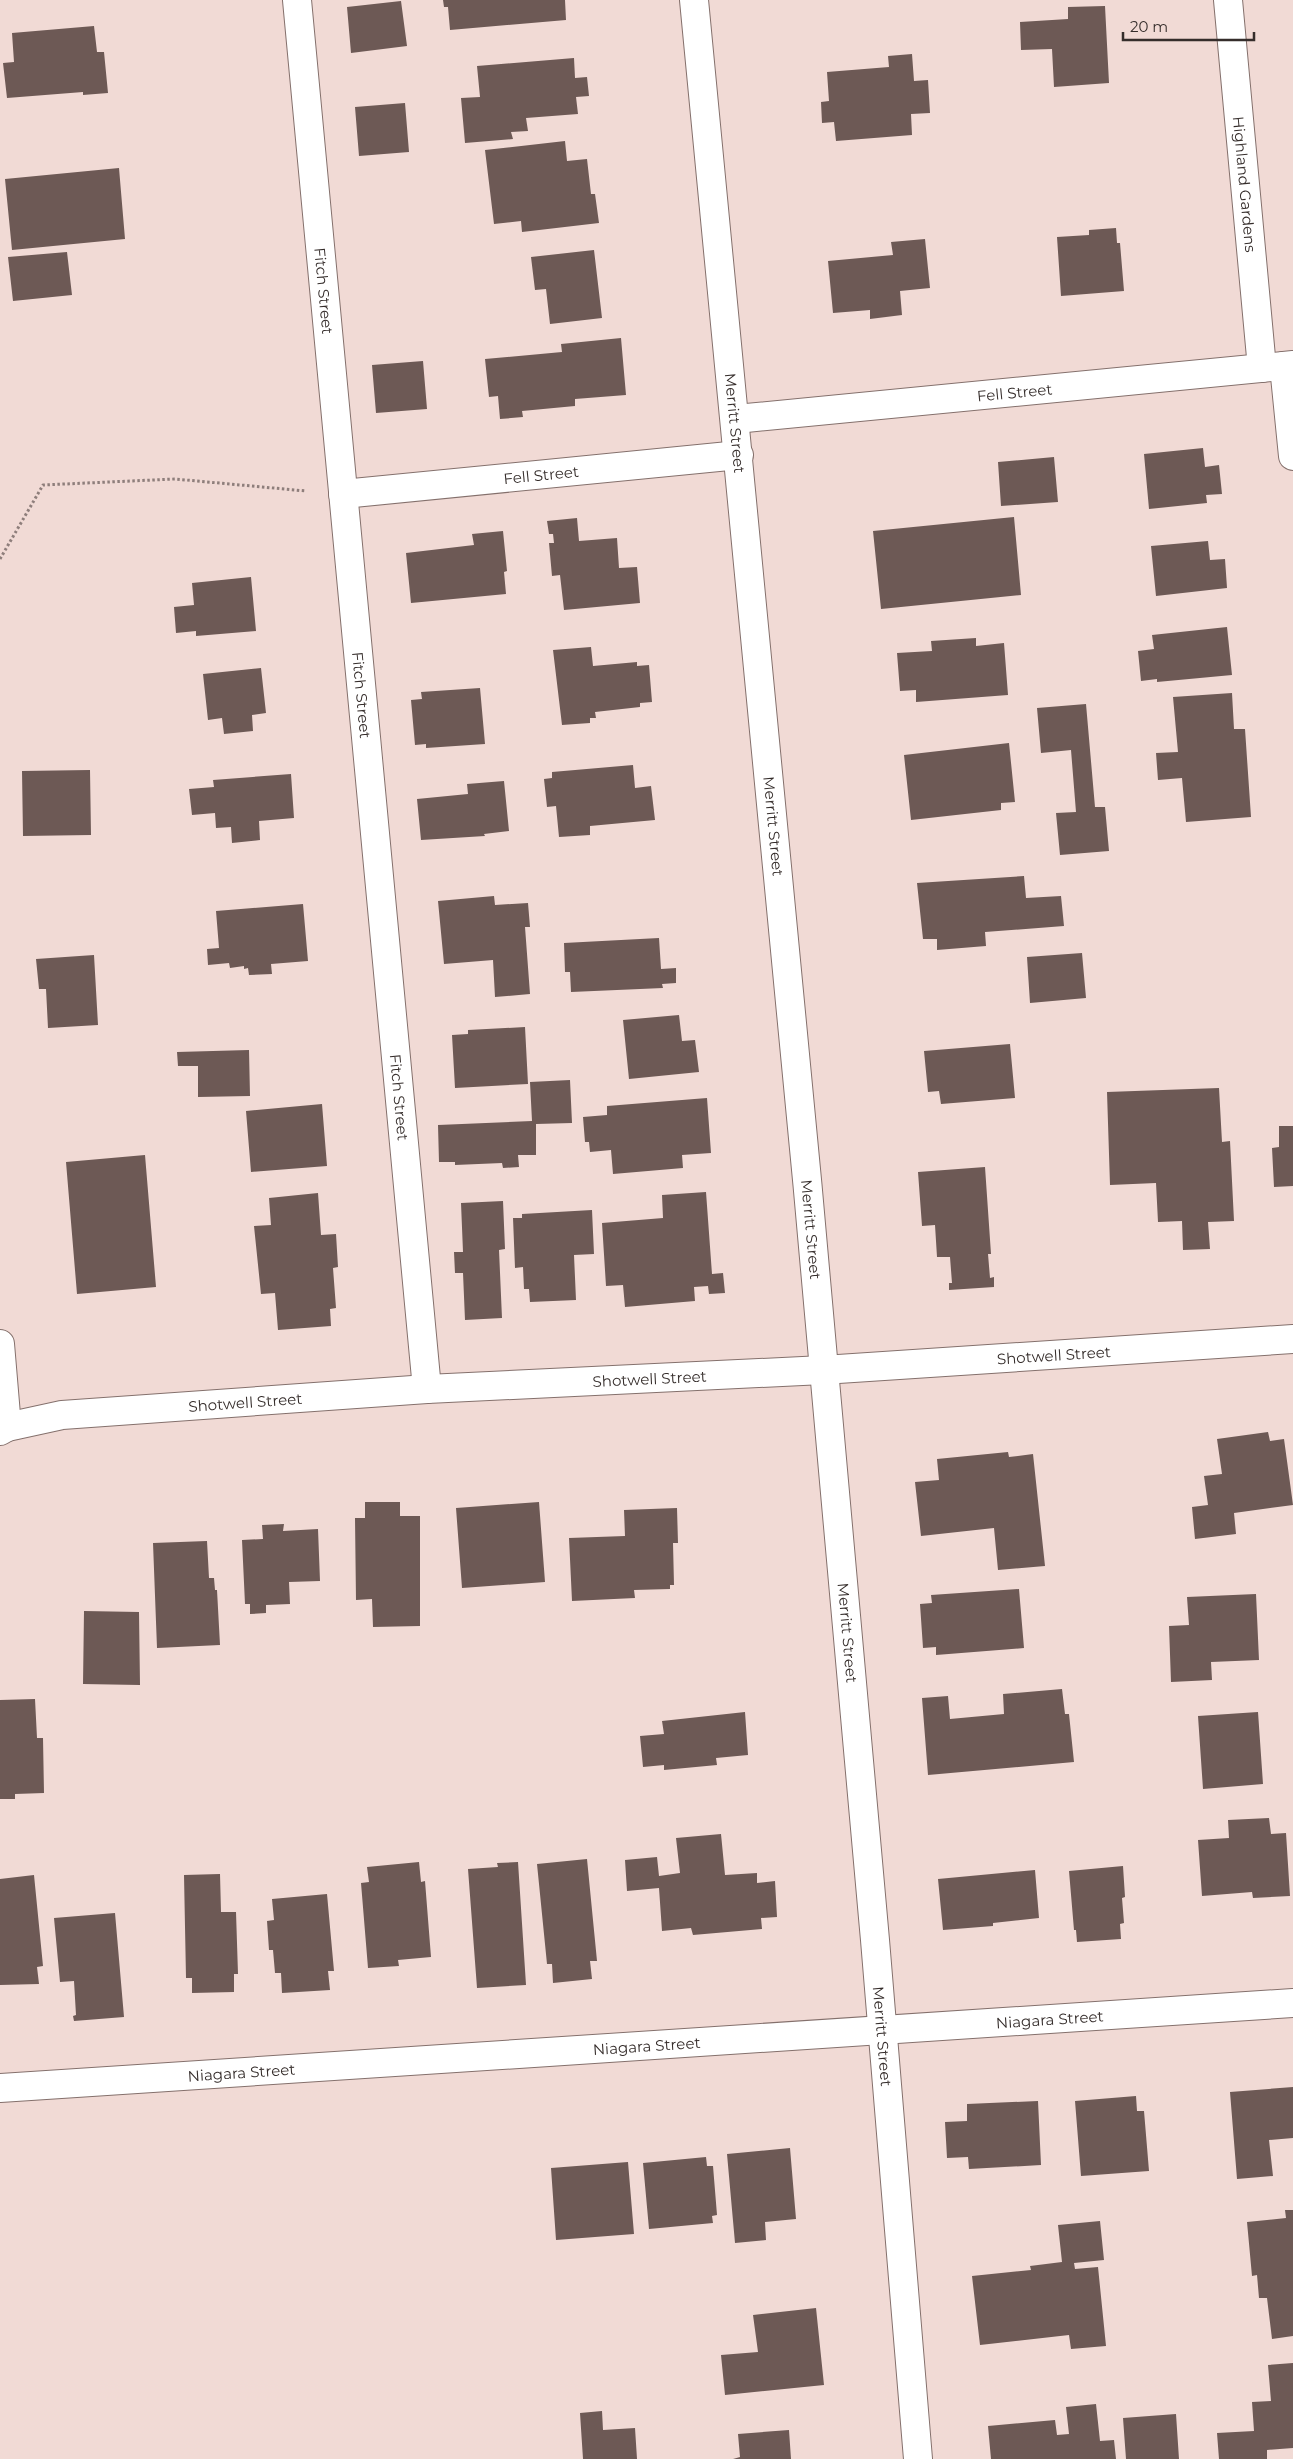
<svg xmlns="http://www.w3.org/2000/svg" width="1293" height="2459" font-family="Montserrat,sans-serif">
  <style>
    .building { fill: #6d5955 }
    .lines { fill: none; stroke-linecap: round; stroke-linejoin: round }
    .street-casing { stroke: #84706c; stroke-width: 30 }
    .secondary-casing { stroke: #84706c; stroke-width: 30 }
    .path { stroke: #8e7e7b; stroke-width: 3; stroke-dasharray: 2.5 2.5; stroke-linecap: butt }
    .street { stroke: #fff; stroke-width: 28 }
    .secondary { stroke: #fff; stroke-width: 28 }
    .labels { text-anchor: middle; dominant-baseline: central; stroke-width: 5; stroke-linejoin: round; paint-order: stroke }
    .street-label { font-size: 15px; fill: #352d2b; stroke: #f1dad5 }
  </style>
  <rect width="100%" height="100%" fill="#f1dad5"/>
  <path class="building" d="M443,0H565L566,20L450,30L448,7H444Z
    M401,1L407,46L351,53L347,7Z
    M1105,6L1109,83L1054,87L1052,49L1021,50L1020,22L1068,19V7Z
    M94,26L97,52H104L108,93L83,95V92L7,98L3,63L14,62L12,33Z
    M912,54L914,81L928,80L930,113L911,114L912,135L836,141L834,122L822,123L821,102L829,101L827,72L889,67L888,56Z
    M574,58L575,78L587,77L589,96L576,97L578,114L526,118L528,131L511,132L513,139L465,143L461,98L480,97L477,66Z
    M405,103L409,152L359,156L355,107Z
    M565,141L567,161L587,159L591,194H595L599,223L522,232L521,221L494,224L485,150Z
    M119,168L125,239L12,250L5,179Z
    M1116,228L1117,243H1120L1124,291L1061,296L1057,237L1089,235V230Z
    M925,239L930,288L900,291L902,315L870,319V310L833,313L828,261L893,255L891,242Z
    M594,250L602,318L550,324L546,289L535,290L531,257Z
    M67,252L72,295L13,301L8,257Z
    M621,338L626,395L575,399V406L522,411L523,417L500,419L498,396L489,397L485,359L562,352L561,344Z
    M423,361L427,409L376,413L372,365Z
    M1203,448L1205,467L1219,465L1222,494L1206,495L1207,503L1149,509L1144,454Z
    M1054,457L1058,502L1001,506L998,462Z
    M1014,517L1021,595L881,609L873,531Z
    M577,518L579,541L617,538L619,568L637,567L640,603L564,610L560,575L552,576L549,543H554L553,534H549L547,521Z
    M503,531L507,571L504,572L506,594L411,603L406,553L474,545L472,534Z
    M1208,541L1210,560L1225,559L1227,588L1156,596L1151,546Z
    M251,577L256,631L196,636V631L176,633L174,607L194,605L192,583Z
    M1227,627L1232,675L1157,682V679L1141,681L1138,651L1154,649L1152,635Z
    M976,638V646L1004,643L1008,695L916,702V690L900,691L897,653L932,651L931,641Z
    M591,647L593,666L637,662V666L649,665L652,702L640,703V707L595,712L596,718H590V723L562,725L553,650Z
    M261,668L266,713L252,715L253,731L224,734L222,718L208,720L203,674Z
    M480,688L485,744L426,748V744L415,745L411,700L422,699L421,692Z
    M1232,693L1234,729H1245L1251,817L1186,822L1182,778L1158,780L1156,753L1178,752L1173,697Z
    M1086,704L1095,807H1105L1109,851L1060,855L1056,813L1076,812L1071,750L1041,753L1037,708Z
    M1009,743L1015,802L1001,803V810L911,820L904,755Z
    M633,765L635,788L651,786L655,820L590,826V835L559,837L556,806L547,807L544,779L552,778V772Z
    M90,770L91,835L23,836L22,771Z
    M291,774L294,818L259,821L260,840L232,843L231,827L216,828L215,813L192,815L189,789L214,787L213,780Z
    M504,781L509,831L484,834L485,836L421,840L417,799L468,794L467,784Z
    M1024,876L1026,898L1061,896L1064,926L985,932L986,946L937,950V939H923L917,883Z
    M494,896L495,905L528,903L530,927H525L530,994L495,997L493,960L444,964L438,901Z
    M303,904L308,961L271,964L272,974L249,975L248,968L244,969V966L230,968L229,963L208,965L207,949L219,948L216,911Z
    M659,938L661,969L676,968V983L662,984L663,988L571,992L570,972H565L564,943Z
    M1082,953L1086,998L1030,1003L1027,957Z
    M94,955L98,1025L48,1028L46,989H39L36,959Z
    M679,1015L682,1041L695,1040L699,1072L629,1079L623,1020Z
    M525,1027L528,1084L455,1088L452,1035L468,1034V1030Z
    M1010,1044L1015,1098L941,1104L939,1091L928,1092L924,1051Z
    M249,1050L250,1096L198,1097V1066H178L177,1052Z
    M570,1080L572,1123L536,1124V1155H518L519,1167L503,1168L502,1163L455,1165V1162H439L438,1125L532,1121L530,1082Z
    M1219,1088L1222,1142L1230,1141L1234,1221L1208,1222L1210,1249L1183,1250L1182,1221L1158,1222L1156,1183L1110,1185L1107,1092Z
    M707,1098L711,1153L682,1155L683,1168L613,1174L611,1150L590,1152L589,1142H585L583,1117L607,1115V1106Z
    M322,1104L327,1166L251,1172L246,1111Z
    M1279,1126H1293V1186L1274,1187L1272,1148L1279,1147Z
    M145,1155L156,1287L77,1294L66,1162Z
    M985,1167L991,1254H988L990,1278L994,1277V1287L949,1290V1283H952L950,1257H937L935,1225L922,1226L918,1172Z
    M706,1192L712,1274L723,1273L725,1293L709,1294L708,1286L694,1287L695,1301L625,1307L623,1285L606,1286L602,1223L663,1218L662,1195Z
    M318,1193L321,1235L336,1234L338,1267L333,1268L336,1308L330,1309L331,1326L278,1330L275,1293L261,1294L254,1226L271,1225L269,1198Z
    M503,1201L505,1249L499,1250L502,1318L465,1320L463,1273H455L454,1252H463L461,1203Z
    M592,1210L594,1254L574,1255L576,1300L530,1302L529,1289H524L523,1267L515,1268L513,1218H522V1214Z
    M1268,1432L1270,1441L1284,1439L1293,1505L1234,1513L1236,1534L1195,1539L1192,1507L1208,1505L1204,1476L1222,1474L1217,1439Z
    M1008,1452L1009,1457L1033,1454L1045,1566L998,1570L994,1528L921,1536L915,1482L939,1480L937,1459Z
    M365,1502H400V1516H420V1626L373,1627L372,1599L356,1600L355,1518H365Z
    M539,1502L545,1582L462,1588L456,1508Z
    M677,1508L678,1543H673L674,1585H670V1589L634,1590L635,1598L572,1601L569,1538L625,1536L624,1510Z
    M284,1524L283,1531L318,1529L320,1581L289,1582L290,1604L266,1605V1613L250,1614V1604H245L242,1540L263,1539L262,1525Z
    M207,1541L209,1578H214L215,1590H217L220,1645L157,1648L153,1543Z
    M1019,1589L1024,1648L936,1655V1647L923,1648L920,1604L932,1603L931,1595Z
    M1256,1594L1259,1660L1211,1662L1212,1680L1171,1682L1169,1626L1189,1625L1187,1597Z
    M84,1611L139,1612L140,1685L83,1684Z
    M1062,1689L1065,1714H1069L1074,1762L928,1775L922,1698L948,1696L950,1719L1004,1714L1003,1694Z
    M35,1699L37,1738H43L44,1793L15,1794V1799H0V1700Z
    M745,1712L748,1755L716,1758L717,1765L664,1770V1765L643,1767L640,1736L664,1734L662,1721Z
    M1258,1712L1263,1784L1203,1789L1198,1716Z
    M1269,1818L1271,1834L1286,1833L1290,1896L1253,1898L1252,1892L1202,1896L1198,1840L1229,1838L1228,1820Z
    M721,1834L725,1875L757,1873V1883L775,1881L777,1917L761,1918L762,1929L693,1935L691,1928L662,1931L659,1888L627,1891L625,1860L657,1857L659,1876L680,1873L676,1838Z
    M587,1859L597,1961H590L592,1979L553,1983L552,1964H547L537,1864Z
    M419,1862L421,1882L425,1881L431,1957L398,1960L399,1966L368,1968L361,1883L369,1882L367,1867Z
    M518,1862L526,1985L477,1988L468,1869L498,1867L497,1863Z
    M1123,1866L1125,1897L1122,1898L1124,1923L1120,1924L1121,1939L1077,1942L1076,1930H1074L1069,1871Z
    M1035,1870L1039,1918L993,1923V1926L943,1930L938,1879Z
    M220,1874L221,1912H236L238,1974H234V1992L192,1993V1978H186L184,1875Z
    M34,1875L43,1966L37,1967L39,1984L0,1985V1879Z
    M327,1894L334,1971H328L330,1990L282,1993L281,1973H275L273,1950H269L267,1921L274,1920L272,1899Z
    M115,1913L124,2017L74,2021L73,2016L76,2015L74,1981L60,1982L54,1918Z
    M1293,2087V2138L1269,2140L1273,2176L1237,2179L1230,2092Z
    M1136,2096L1137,2111H1144L1149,2171L1081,2176L1075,2101Z
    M1038,2101L1041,2165L969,2169L968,2157L947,2158L945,2122L967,2121V2104Z
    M790,2148L796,2219L765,2222L766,2240L735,2243L727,2154Z
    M706,2157L707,2166H713L717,2215L712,2216L713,2223L649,2229L643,2163Z
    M628,2162L634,2234L556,2240L551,2168Z
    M1285,2210H1293V2336L1272,2339L1267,2298H1259L1257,2275L1252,2276L1247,2222L1286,2218Z
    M1100,2221L1104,2260L1074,2263L1075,2269L1098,2267L1106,2346L1071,2349L1069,2335L980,2345L972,2276L1031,2270L1030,2266L1062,2262L1058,2225Z
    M816,2308L824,2385L725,2395L721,2355L758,2352L753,2315Z
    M1293,2363V2448L1267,2450V2459H1219L1217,2433L1254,2431L1252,2402L1271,2401L1268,2365Z
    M1096,2404L1100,2441L1114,2440L1116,2459H991L988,2426L1055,2420L1057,2435L1069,2434L1066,2407Z
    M602,2411L603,2430L635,2428L637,2459H583L580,2413Z
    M1176,2414L1179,2459H1126L1123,2418Z
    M789,2430L791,2459H733L740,2457L738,2434Z"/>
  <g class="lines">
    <g class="street-casing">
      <g id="street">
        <path id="s1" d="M297,0L427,1389"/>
        <path id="s2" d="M694,0C758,646 819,1293 875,1940C889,2113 903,2286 918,2459"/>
        <path id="s3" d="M1228,0L1262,368"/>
        <path d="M1284,366L1293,456"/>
        <path id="s4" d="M736,419L1293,365"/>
        <path id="s5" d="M343,494L739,455"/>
        <path d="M0,1344L7,1427L0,1431"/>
        <path id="s6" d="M7,1427L62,1415L427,1389L823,1370L1293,1339"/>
      </g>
    </g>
    <g class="secondary-casing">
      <g id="secondary">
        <path id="s7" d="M0,2088L1293,2003"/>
      </g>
    </g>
    <path class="path" d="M0,559L43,485L175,479L306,491"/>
    <use href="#street" class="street"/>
    <use href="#secondary" class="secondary"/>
  </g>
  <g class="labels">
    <g class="street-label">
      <text stroke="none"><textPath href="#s3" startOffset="185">Highland Gardens</textPath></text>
      <text stroke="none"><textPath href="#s1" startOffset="292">Fitch Street</textPath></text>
      <text stroke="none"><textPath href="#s4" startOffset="280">Fell Street</textPath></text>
      <text stroke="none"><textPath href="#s2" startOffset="425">Merritt Street</textPath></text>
      <text stroke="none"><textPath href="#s5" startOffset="199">Fell Street</textPath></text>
      <text stroke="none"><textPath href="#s1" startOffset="698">Fitch Street</textPath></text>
      <text stroke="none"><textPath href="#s2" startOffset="830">Merritt Street</textPath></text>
      <text stroke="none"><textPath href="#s1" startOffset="1102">Fitch Street</textPath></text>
      <text stroke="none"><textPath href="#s2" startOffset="1235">Merritt Street</textPath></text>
      <text stroke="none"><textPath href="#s6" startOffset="1050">Shotwell Street</textPath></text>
      <text stroke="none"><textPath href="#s6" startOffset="645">Shotwell Street</textPath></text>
      <text stroke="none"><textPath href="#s6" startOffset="240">Shotwell Street</textPath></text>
      <text stroke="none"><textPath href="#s2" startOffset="1640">Merritt Street</textPath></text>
      <text stroke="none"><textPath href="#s7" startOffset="1052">Niagara Street</textPath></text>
      <text stroke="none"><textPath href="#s2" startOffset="2045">Merritt Street</textPath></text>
      <text stroke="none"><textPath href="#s7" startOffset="648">Niagara Street</textPath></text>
      <text stroke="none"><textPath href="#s7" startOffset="242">Niagara Street</textPath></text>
    </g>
  </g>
  <path d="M1123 32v8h131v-8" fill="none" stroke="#352d2b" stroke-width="2.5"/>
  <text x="1130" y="32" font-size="15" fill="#352d2b" stroke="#f1dad5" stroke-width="4" paint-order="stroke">20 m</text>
</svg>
